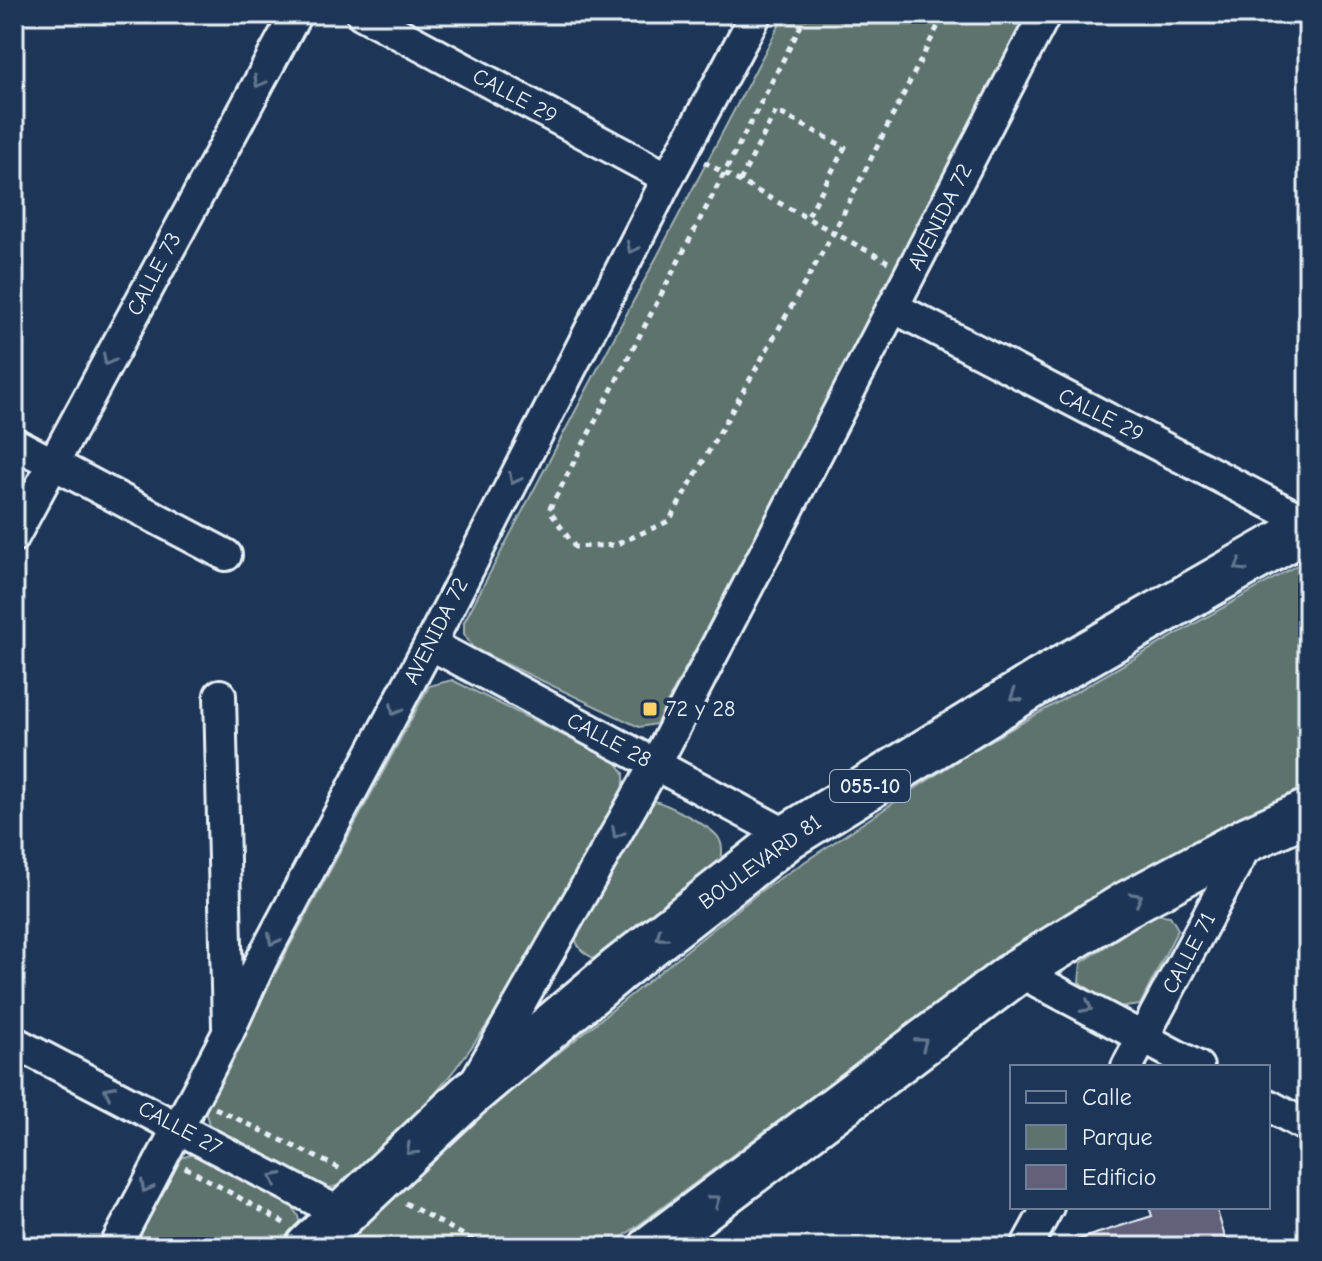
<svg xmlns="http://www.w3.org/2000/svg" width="1322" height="1261" font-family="'Comic Neue',sans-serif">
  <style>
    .green { fill: #5e736e; stroke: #a3b2b3; stroke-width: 2 }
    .building { fill: #64607c; stroke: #e8f1f8; stroke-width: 2 }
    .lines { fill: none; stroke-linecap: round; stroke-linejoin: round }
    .minor-casing { stroke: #e8f1f8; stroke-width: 36 }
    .trunk-casing { stroke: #e8f1f8; stroke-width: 50 }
    .path { stroke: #e8f1f8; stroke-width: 5; stroke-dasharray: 6 6; stroke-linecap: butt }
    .minor { stroke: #1d3557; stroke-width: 30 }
    .trunk { stroke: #1d3557; stroke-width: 44 }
    .oneway { stroke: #64778f }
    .poi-dot { fill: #ffd166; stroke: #1d3557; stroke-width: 3 }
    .labels { text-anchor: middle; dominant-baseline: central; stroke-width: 7; stroke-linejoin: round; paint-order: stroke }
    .shield { fill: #1d3557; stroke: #abb9c8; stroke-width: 2 }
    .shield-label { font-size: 20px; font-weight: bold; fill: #e8f1f8 }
    .street-label { font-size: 22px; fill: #e8f1f8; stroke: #1d3557 }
    .poi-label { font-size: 22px; fill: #e8f1f8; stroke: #1d3557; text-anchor: start }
  </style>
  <rect width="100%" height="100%" fill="#1d3557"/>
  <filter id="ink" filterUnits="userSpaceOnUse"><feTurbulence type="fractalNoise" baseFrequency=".0125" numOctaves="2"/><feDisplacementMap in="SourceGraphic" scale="16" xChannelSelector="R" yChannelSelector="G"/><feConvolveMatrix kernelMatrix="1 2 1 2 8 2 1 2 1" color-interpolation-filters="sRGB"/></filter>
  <g filter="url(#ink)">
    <path class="green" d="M785,14H1031L656,724L639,727L473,648L464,634V622Z
      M1308,559V790L1251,816L1084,907L960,986L609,1247H338L491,1107L762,890L969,753Z
      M452,680L615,761L624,773V787C553,917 487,1054 376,1156C360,1170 348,1186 327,1188L209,1125L204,1106L429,686Z
      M654,801C666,803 711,827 718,837C725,847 721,859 720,869L598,960C581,953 576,947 573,929L639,807Z
      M1154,914L1170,916L1178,929L1140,1005L1117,1008L1079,982L1081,963Z
      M193,1154L292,1206L298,1216L300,1226L277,1247H129L171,1168L181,1158Z"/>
    <path class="building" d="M1149,1207H1216L1228,1247H1068L1067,1243L1152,1216Z
      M735,1237L742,1247H721Z"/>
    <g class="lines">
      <g class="minor-casing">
        <path id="minor" d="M362,14L668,178
          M893,307L1308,523
          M14,443L226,555
          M14,536L296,14
          M430,644L789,836
          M220,695L228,1027
          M1018,971L1198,1067
          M14,1042L344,1215
          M1127,1067L1250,838
          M478,1077L655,765L1045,14
          M1268,1105L1308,1127
          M115,1247L228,1033L261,961L430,644L668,178L756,14
          M1026,1247L1048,1207"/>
      </g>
      <g class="trunk-casing">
        <path id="trunk" d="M308,1247L468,1096L619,969L789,836L1040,681L1308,528
          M652,1247L1018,971L1125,905L1250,838L1308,812"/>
      </g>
      <path class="path" d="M807,14L549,510L575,547L615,545L669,521L834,232L944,14
        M704,162L888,262
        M740,181L776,111L845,147L807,218
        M215,1108L343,1170
        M185,1167L284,1223
        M405,1203L485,1247"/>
      <use href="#minor" class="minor"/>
      <use href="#trunk" class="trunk"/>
    </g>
    <defs><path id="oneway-chevron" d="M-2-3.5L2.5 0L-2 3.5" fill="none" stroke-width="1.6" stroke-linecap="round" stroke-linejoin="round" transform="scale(2)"/></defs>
    <g class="oneway">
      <use href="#oneway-chevron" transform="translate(259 82) rotate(119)"/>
      <use href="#oneway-chevron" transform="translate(632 248) rotate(117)"/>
      <use href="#oneway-chevron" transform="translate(108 360) rotate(118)"/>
      <use href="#oneway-chevron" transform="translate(514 479) rotate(117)"/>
      <use href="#oneway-chevron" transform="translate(1240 566) rotate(150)"/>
      <use href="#oneway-chevron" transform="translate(1015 696) rotate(148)"/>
      <use href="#oneway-chevron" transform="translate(395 710) rotate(118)"/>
      <use href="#oneway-chevron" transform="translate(617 833) rotate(119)"/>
      <use href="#oneway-chevron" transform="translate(1137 898) rotate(-28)"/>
      <use href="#oneway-chevron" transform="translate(661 936) rotate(142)"/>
      <use href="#oneway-chevron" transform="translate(273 940) rotate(118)"/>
      <use href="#oneway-chevron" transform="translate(1087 1007) rotate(28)"/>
      <use href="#oneway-chevron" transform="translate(922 1043) rotate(-37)"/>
      <use href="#oneway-chevron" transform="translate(109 1091) rotate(-153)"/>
      <use href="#oneway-chevron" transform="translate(411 1150) rotate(136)"/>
      <use href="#oneway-chevron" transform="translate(275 1178) rotate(-152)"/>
      <use href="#oneway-chevron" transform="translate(146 1187) rotate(118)"/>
      <use href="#oneway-chevron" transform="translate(715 1200) rotate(-37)"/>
    </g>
  </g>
  <rect class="poi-dot" x="642" y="701" width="16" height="16" rx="4"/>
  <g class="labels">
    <rect class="shield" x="830" y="770" width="80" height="32" rx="6"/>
    <g class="shield-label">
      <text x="870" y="786">055-10</text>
    </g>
    <g class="street-label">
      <text transform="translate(515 96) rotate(28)">CALLE 29</text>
      <text transform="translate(940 217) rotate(-63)">AVENIDA 72</text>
      <text transform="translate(154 274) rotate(-62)">CALLE 73</text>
      <text transform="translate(1101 415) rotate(27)">CALLE 29</text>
      <text transform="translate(436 631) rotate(-63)">AVENIDA 72</text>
      <text transform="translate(609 740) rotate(28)">CALLE 28</text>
      <text transform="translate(760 862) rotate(-36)">BOULEVARD 81</text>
      <text transform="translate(1189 953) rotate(-62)">CALLE 71</text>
      <text transform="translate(180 1128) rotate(28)">CALLE 27</text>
    </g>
    <g class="poi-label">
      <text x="666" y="709">72 y 28</text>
    </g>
  </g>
  <rect width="1322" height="1261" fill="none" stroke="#1d3557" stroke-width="48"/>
  <rect x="24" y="24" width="1274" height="1213" fill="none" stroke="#e8f1f8" stroke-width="3" filter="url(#ink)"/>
  <rect x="1010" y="1065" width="260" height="144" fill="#1d3557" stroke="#6e8097" stroke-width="2"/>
  <rect x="1026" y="1091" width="40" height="12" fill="#1d3557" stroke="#6e8097" stroke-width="2"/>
  <text x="1082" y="1105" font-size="24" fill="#e8f1f8">Calle</text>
  <rect x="1026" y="1125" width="40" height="24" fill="#5e736e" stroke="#6e8097" stroke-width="2"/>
  <text x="1082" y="1145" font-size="24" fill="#e8f1f8">Parque</text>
  <rect x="1026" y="1165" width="40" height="24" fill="#64607c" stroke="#6e8097" stroke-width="2"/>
  <text x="1082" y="1185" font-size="24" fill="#e8f1f8">Edificio</text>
</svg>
